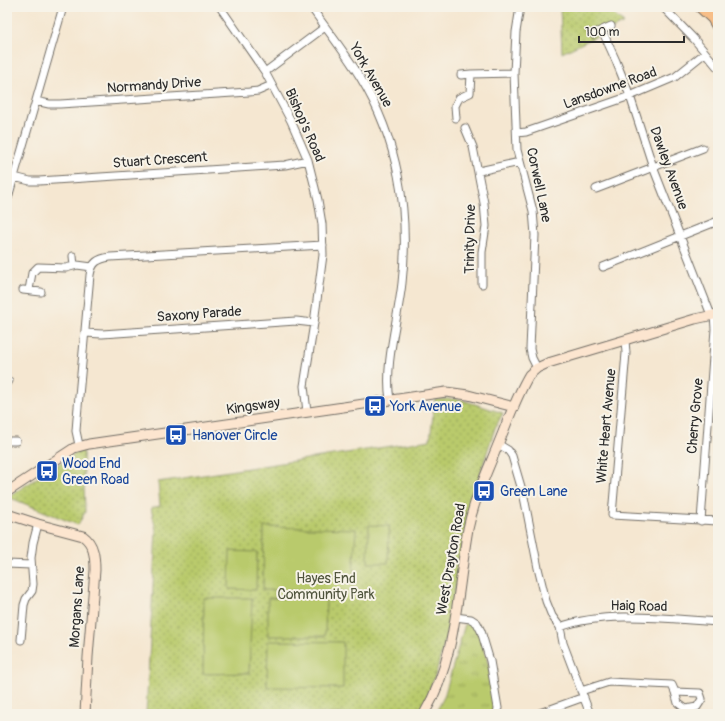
<svg xmlns="http://www.w3.org/2000/svg" width="725" height="721" font-family="Pangolin,sans-serif">
  <style>
    .grass { fill: url(#grass-tufts); stroke: #727a4c }
    .park { fill: url(#park-dots); stroke: #727a4c }
    .pitch { fill: #b9ca6c; stroke: #727a4c }
    .lines { fill: none; stroke-linecap: round; stroke-linejoin: round }
    .street-casing { stroke: #726d65; stroke-width: 9 }
    .secondary-casing { stroke: #726d65; stroke-width: 11 }
    .primary-casing { stroke: #726d65; stroke-width: 12 }
    .street { stroke: #fff; stroke-width: 7 }
    .secondary { stroke: #fce5cf; stroke-width: 9 }
    .primary { stroke: #f7be88; stroke-width: 10 }
    .labels { text-anchor: middle; dominant-baseline: central; stroke-width: 4; stroke-linejoin: round; paint-order: stroke }
    .street-label { font-size: 14px; fill: #2b2b2b; stroke: #f7f3e8 }
    .transit-label { font-size: 14px; fill: #164399; stroke: #f7f3e8; text-anchor: start }
    .park-label { font-size: 14px; fill: #4e533b; stroke: #f7f3e8 }
  </style>
  <defs>
    <pattern id="grass-tufts" width="24" height="20" patternUnits="userSpaceOnUse"><rect width="24" height="20" fill="#b9ca6c"/><path d="M3 7l-1-3M5 7V3M7 7l1-3M15 17l-1-3M17 17v-4M19 17l1-3" fill="none" stroke="#97a459"/></pattern>
    <pattern id="park-dots" width="8" height="8" patternUnits="userSpaceOnUse"><rect width="8" height="8" fill="#b9ca6c"/><path d="M2 2h.1M6 6h.1" fill="none" stroke="#97a459" stroke-width="1.8" stroke-linecap="round"/></pattern>
  </defs>
  <rect width="100%" height="100%" fill="#f7f3e8"/>
  <filter id="ink" filterUnits="userSpaceOnUse"><feTurbulence type="fractalNoise" baseFrequency=".025" numOctaves="2"/><feDisplacementMap in="SourceGraphic" scale="8" xChannelSelector="R" yChannelSelector="G"/><feConvolveMatrix kernelMatrix="1 2 1 2 8 2 1 2 1" color-interpolation-filters="sRGB"/></filter>
  <filter id="wash" filterUnits="userSpaceOnUse"><feTurbulence type="fractalNoise" baseFrequency=".012" numOctaves="4" result="noise"/><feDisplacementMap in="SourceGraphic" scale="16" xChannelSelector="R" yChannelSelector="G"/><feGaussianBlur stdDeviation="0.9" result="paint"/><feColorMatrix in="noise" values="0 0 0 0 0 0 0 0 0 0 0 0 0 0 0 0 0 1.4 0 .05"/><feComposite in="paint" operator="in"/></filter>
  <g filter="url(#wash)">
    <rect width="100%" height="100%" fill="#f5e7d1"/>
    <path class="grass" d="M465,624L477,625L489,666L496,714H435L444,697Z"/>
    <path class="park" d="M560,7H604L624,23L562,53Z
      M435,399H459L503,413L495,428L468,511L449,626L436,673L422,709L419,714H146L156,530L151,508L160,506L158,482L430,440Z
      M83,448L85,512L78,525L8,497Z"/>
    <path class="pitch" d="M369,525L389,526L388,563H368Z
      M264,527L356,529L352,592L263,590Z
      M230,551L257,552L256,590L229,589Z
      M204,598H252L249,673L203,674Z
      M268,598L326,599L325,636H268Z
      M268,641L343,642V688L267,687Z"/>
  </g>
  <g filter="url(#ink)">
    <g class="lines">
      <g class="street-casing">
        <path id="street" d="M220,7L265,72L291,121L308,160L318,200L322,224L323,255L314,323L304,386L307,412
          M311,7C327,30 345,52 360,77C398,139 410,211 402,283C398,320 384,364 390,400
          M520,7L516,32L514,73L517,150L533,211L535,235L530,349L532,358L537,368
          M663,7L694,39L718,68
          M602,30L616,61L630,96L653,167L711,315
          M593,34L611,26
          M265,72L325,27
          M461,75L471,74
          M36,101L49,104H60L249,92L258,91L272,85
          M456,118L455,106L459,98L470,93L471,74L514,73
          M465,128L473,147L484,203L486,226L482,252V284
          M517,133L526,132L630,96L675,77L705,53
          M479,171L520,162
          M14,177L30,181H39L285,165L308,160
          M596,189L703,148
          M7,201L63,7
          M73,256L74,266
          M603,267L718,221
          M23,290L41,292
          M29,290L32,273L38,267L66,268L77,265L92,267
          M85,333L102,334L296,321L314,323
          M625,340L626,353L612,515L718,521
          M7,381H9
          M7,441H16
          M498,444L508,450L512,456L524,497L538,568L546,601L552,616L560,627L563,643L590,714
          M79,445L76,431L77,418L90,275C92,262 98,259 110,257L323,245
          M701,521L715,329L714,314
          M7,564L31,565
          M455,617L471,619L477,623L481,631L490,661L498,708L497,714
          M560,627C605,610 670,619 718,622
          M21,640L24,605L26,599L32,591L33,584L31,558L33,543L38,524
          M581,691L609,682L672,685L675,692L700,693L702,699L697,707L686,709L678,703L675,692
          M537,714L584,697"/>
      </g>
      <g class="secondary-casing">
        <path id="secondary" d="M7,492L74,448L89,444L446,392L468,395L514,407
          M7,514L38,524L83,536C94,544 95,557 95,570L88,657L85,714
          M424,714C457,658 457,591 468,529C474,500 486,474 497,447C507,423 516,397 529,375L537,368L548,363L695,319L718,314"/>
      </g>
      <g class="primary-casing">
        <path id="primary" d="M700,7L712,18L718,28"/>
      </g>
      <use href="#street" class="street"/>
      <use href="#secondary" class="secondary"/>
      <use href="#primary" class="primary"/>
    </g>
  </g>
  <defs>
    <g id="bus-square" transform="scale(1.15)"><rect x="-9" y="-9" width="18" height="18" rx="4" fill="#1a4fb4" stroke="#f7f3e8"/><path d="M-5-6H5V4H4V6H2V4H-2V6H-4V4H-5ZM-3.5-4V0h7V-4ZM-3.5 1.2v1.5H-2V1.2ZM2 1.2v1.5H3.5V1.2Z" fill="#fff"/></g>
  </defs>
  <g fill-rule="evenodd">
    <use href="#bus-square" x="375" y="406"/>
    <use href="#bus-square" x="176" y="435"/>
    <use href="#bus-square" x="47" y="471"/>
    <use href="#bus-square" x="484" y="491"/>
  </g>
  <g class="labels">
    <g class="street-label">
      <text transform="translate(371 75) rotate(60)">York Avenue</text>
      <text transform="translate(154 85) rotate(-4)">Normandy Drive</text>
      <text transform="translate(610 88) rotate(-20)">Lansdowne Road</text>
      <text transform="translate(305 125) rotate(66)">Bishop's Road</text>
      <text transform="translate(160 160) rotate(-4)">Stuart Crescent</text>
      <text transform="translate(669 168) rotate(70)">Dawley Avenue</text>
      <text transform="translate(539 185) rotate(78)">Corwell Lane</text>
      <text transform="translate(470 239) rotate(-89)">Trinity Drive</text>
      <text transform="translate(199 314) rotate(-4)">Saxony Parade</text>
      <text transform="translate(253 406) rotate(-8)">Kingsway</text>
      <text transform="translate(695 416) rotate(-85)">Cherry Grove</text>
      <text transform="translate(606 426) rotate(-85)">White Heart Avenue</text>
      <text transform="translate(451 559) rotate(-80)">West Drayton Road</text>
      <text transform="translate(639 606) rotate(1)">Haig Road</text>
      <text transform="translate(77 607) rotate(-86)">Morgans Lane</text>
    </g>
    <g class="transit-label">
      <text x="390" y="406">York Avenue</text>
      <text x="192" y="435">Hanover Circle</text>
      <text x="62" y="463">Wood End<tspan x="62" dy="16">Green Road</tspan></text>
      <text x="500" y="491">Green Lane</text>
    </g>
    <g class="park-label">
      <text x="326" y="578">Hayes End<tspan x="326" dy="16">Community Park</tspan></text>
    </g>
  </g>
  <rect width="725" height="721" fill="none" stroke="#f7f3e8" stroke-width="24"/>
  <path d="M579 36v6h105v-6" fill="none" stroke="#2b2b2b" stroke-width="2"/>
  <text x="585" y="36" font-size="12" fill="#2b2b2b" stroke="#f7f3e8" stroke-width="3" paint-order="stroke">100 m</text>
</svg>
